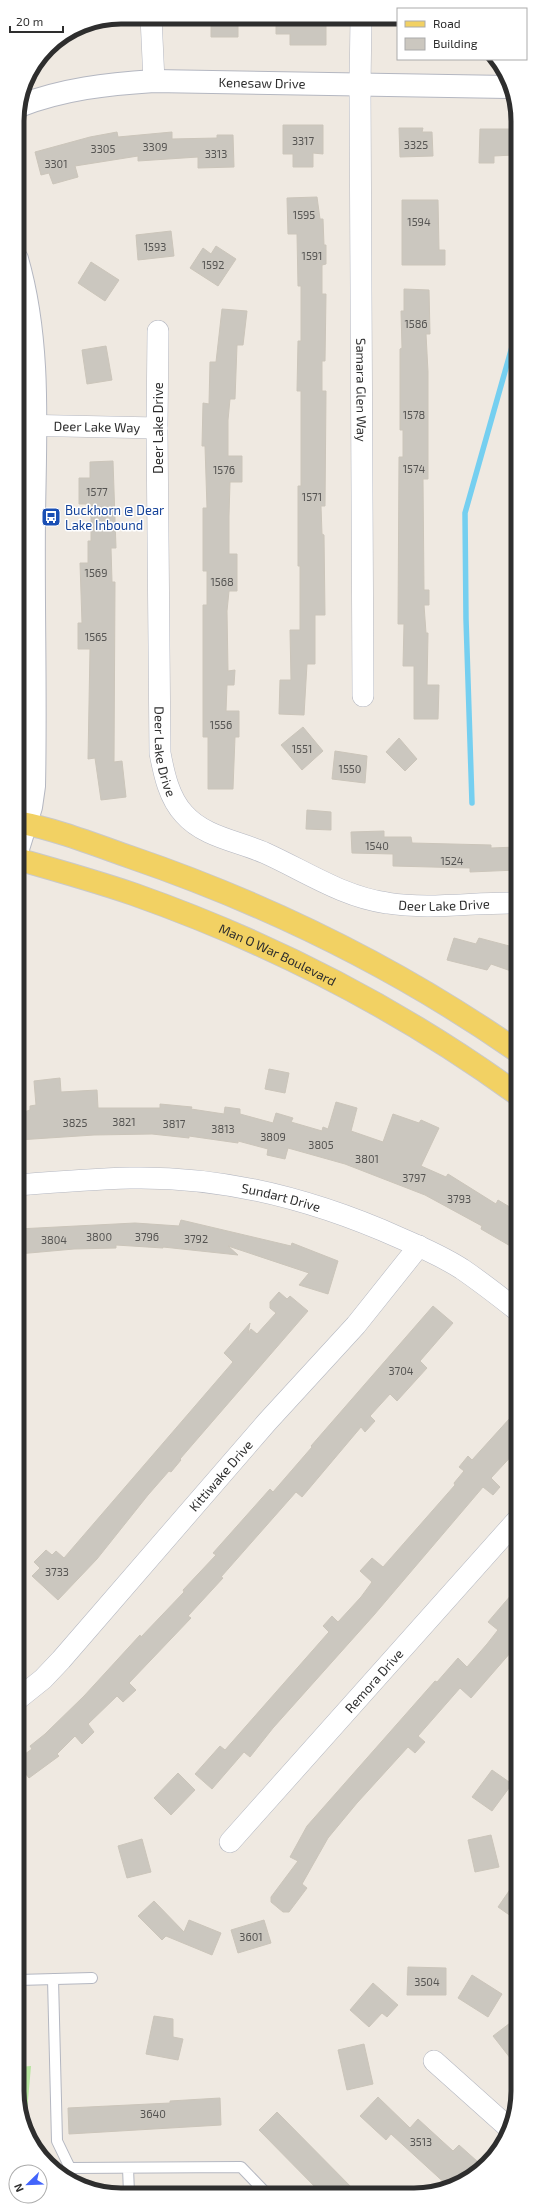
<svg xmlns="http://www.w3.org/2000/svg" width="535" height="2212" font-family="'Exo 2',sans-serif">
  <style>
    .green { fill: #b6e59e }
    .lines { fill: none; stroke-linecap: round; stroke-linejoin: round }
    .stream { stroke: #75cff0; stroke-width: 5.5 }
    .building { fill: #cbc7bf; stroke: #cbc5ba }
    .lane-casing { stroke: #b4b7c1; stroke-width: 12 }
    .street-casing { stroke: #b4b7c1; stroke-width: 22 }
    .secondary-casing { stroke: #b4b7c1; stroke-width: 24 }
    .primary-casing { stroke: #c9c9c9; stroke-width: 24 }
    .lane { stroke: #fff; stroke-width: 10 }
    .street { stroke: #fff; stroke-width: 21 }
    .secondary { stroke: #fff; stroke-width: 22 }
    .primary { stroke: #f2d163; stroke-width: 22 }
    .labels { text-anchor: middle; dominant-baseline: central; stroke-width: 3; stroke-linejoin: round; paint-order: stroke }
    .number-label { font-size: 11px; fill: #555452 }
    .street-label { font-size: 13px; fill: #2e2e2e; stroke: #fff }
    .transit-label { font-size: 13px; fill: #164399; stroke: #fff; text-anchor: start }
    .rim { fill: none; stroke: #2e2e2e; stroke-width: 5 }
  </style>
  <rect width="100%" height="100%" fill="#efe9e1"/>
  <path class="green" d="M31,2066L26,2123L18,2104V2067Z"/>
  <g class="lines">
    <path class="stream" d="M472,803L466,619L465,513L517,329"/>
  </g>
  <path class="building" d="M211,18H238V37H211Z
    M276,18H326V45H290V34H276Z
    M283,125H323V154L313,153V167H293V154H283Z
    M399,128H423L422,132H432L433,156L400,157Z
    M480,129H513V155L494,156V163H479Z
    M117,132L118,137L172,132V139L217,138V135H233L234,167L198,168V157L138,161V156L75,166L78,177L53,184L49,173L41,175L35,152L90,137Z
    M317,197L320,219H323L324,245H326V264L322,265V294H326L325,361H322V391H326L325,506H321L322,534L324,535L325,615H315V664H307L304,715L279,714L280,680H291L290,630H300V566H298V486H301V391H297L298,341H301V286H298L297,234H288L287,198Z
    M402,200H438L439,250H445V265H402Z
    M171,231L174,256L138,260L136,235Z
    M216,246L236,259L218,286L190,268L203,248L211,254Z
    M91,262L119,280L105,301L78,283Z
    M404,289L429,290L430,334H426L428,372V479H423L424,590H429V605H424L426,633H428L427,685H439L438,719H414V666H403L404,624H398L399,457H403V430H400V349L402,348L401,311H404Z
    M222,309L247,311L243,345H237L235,399H230L228,420V456H242V482H230L229,516V554H237V591H229L227,611L228,671L235,670L234,685H227L226,711H239V737H235L233,789H208V737H203V605H207V571H203V508H207L205,446H202L203,403L209,404L210,362H216Z
    M106,346L112,380L87,384L82,350Z
    M113,461L116,548H111L112,582H115L114,762L122,761L126,797L101,800L95,758L88,759L90,649H78V623H82L80,563H88V541H91V504H79V478H90V462Z
    M303,727L323,751L302,770L281,745Z
    M399,738L417,759L405,771L386,752Z
    M335,751L367,756L365,783L332,779Z
    M307,810L331,812V830L306,829Z
    M384,831V837H411L412,843L491,845V848L517,847V870L470,872V868L393,866V854L352,853L351,832Z
    M454,938L476,944L479,938L517,948L511,971L491,964L487,970L447,960Z
    M269,1069L289,1073L285,1093L265,1089Z
    M60,1078L61,1092L97,1090L98,1108H160V1104L192,1107L191,1109L224,1114L225,1107L240,1109V1114L273,1123L276,1113L293,1118L291,1122L322,1131L323,1127L328,1129L336,1102L357,1108L351,1131L383,1142L393,1114L419,1123L421,1120L439,1128L421,1166L446,1177L448,1174L496,1204L498,1200L513,1209L509,1215L517,1220V1238L512,1247L481,1229L482,1226L425,1195L345,1164L288,1148L285,1159L267,1155L268,1149L238,1141V1143L189,1136V1138L152,1134L94,1135L18,1140V1114L30,1110V1106L36,1105L34,1081Z
    M181,1220L291,1246L292,1243L338,1261L328,1294L299,1285L309,1273L228,1246L238,1255L163,1247V1248L116,1245V1248L74,1249L18,1254V1229L135,1223L179,1226Z
    M279,1292L287,1299L290,1296L308,1311L180,1459L181,1460L171,1472L169,1471L148,1495L97,1559L58,1600L32,1576L40,1568L34,1562L46,1550L52,1555L56,1551L64,1558L233,1362L224,1353L250,1323L248,1333L251,1329L257,1334L276,1313L270,1308V1302Z
    M433,1306L453,1323L420,1361L427,1368L397,1401L390,1394L370,1416L375,1421L365,1432L361,1427L302,1497L296,1492L221,1577L223,1578L188,1616L191,1618L129,1683L136,1690L123,1702L117,1696L88,1724L94,1732L82,1744L75,1736L57,1754L59,1756L29,1778L18,1764V1759L32,1749L30,1746L45,1734L84,1696L140,1635L141,1637L184,1592L183,1590L216,1555L213,1553L270,1489L273,1492L312,1447L311,1446Z
    M510,1418L518,1425V1449L491,1478L500,1487L493,1495L483,1487L374,1615L273,1728L250,1757L244,1752L212,1789L195,1774L220,1746L225,1750L328,1633L329,1632L323,1626L332,1616L338,1622L361,1597L372,1582L360,1571L372,1558L383,1567L455,1485L454,1483L464,1471L459,1467L468,1456L472,1460Z
    M518,1587V1644L471,1698L460,1688L418,1736L425,1742L415,1753L408,1747L357,1803L328,1838L302,1884L307,1888L289,1912H283L271,1902V1897L298,1861L290,1857L307,1826L435,1681L437,1682L458,1658L467,1667L487,1644L498,1630L488,1622Z
    M492,1770L512,1784L492,1811L472,1797Z
    M178,1773L195,1790L171,1815L154,1798Z
    M491,1835L499,1867L475,1872L468,1840Z
    M142,1839L151,1872L127,1878L118,1846Z
    M518,1878V1921L498,1907Z
    M154,1901L184,1932L189,1920L221,1933L212,1955L166,1936L162,1940L138,1916Z
    M264,1920L271,1943L238,1953L231,1930Z
    M408,1967L446,1968V1995H407Z
    M472,1975L502,1994L488,2017L458,1998Z
    M373,1983L398,2005L387,2017L382,2013L369,2027L350,2010Z
    M154,2016L173,2019V2037L183,2039L178,2060L146,2054Z
    M518,2017V2068L493,2036Z
    M364,2044L373,2084L347,2090L338,2050Z
    M378,2097L410,2128L418,2119L453,2151L459,2145L478,2162L467,2175L470,2177L466,2181L449,2187L391,2134L386,2140L360,2116Z
    M220,2098L221,2125L69,2134L68,2108L170,2103V2101Z
    M277,2112L358,2194H322L259,2130Z"/>
  <g class="lines">
    <g class="lane-casing">
      <path id="lane" d="M53,1979L57,2141L70,2168L241,2167L267,2194
        M18,1980L92,1978
        M128,2168L129,2193"/>
    </g>
    <g class="street-casing">
      <g id="street">
        <path d="M151,17L154,81"/>
        <path id="s1" d="M361,19L360,85L363,696"/>
        <path id="s2" d="M158,331L157,428L160,753C164,774 169,798 184,814C204,837 238,841 265,853C305,871 343,897 387,903C430,910 475,902 517,903"/>
        <path id="s3" d="M17,425L157,428"/>
        <path id="s4" d="M18,1185C55,1182 92,1179 130,1178C223,1176 315,1200 400,1238C421,1247 442,1256 462,1269C481,1282 499,1296 518,1311"/>
        <path id="s5" d="M18,1699L43,1679L61,1660L267,1422L356,1325L419,1246"/>
        <path id="s6" d="M230,1842L518,1519"/>
        <path d="M434,2061L510,2129"/>
      </g>
    </g>
    <g class="secondary-casing">
      <g id="secondary">
        <path id="s7" d="M19,106C63,89 107,84 154,81L508,87"/>
        <path d="M17,259C41,342 35,431 34,517C33,607 36,697 34,786L31,807L17,852"/>
      </g>
    </g>
    <g class="primary-casing">
      <g id="primary">
        <path d="M17,822C55,829 93,844 130,857C267,904 398,968 517,1051"/>
        <path id="s8" d="M17,859C56,870 95,881 133,894C269,942 401,1010 517,1094"/>
      </g>
    </g>
    <use href="#lane" class="lane"/>
    <use href="#street" class="street"/>
    <use href="#secondary" class="secondary"/>
    <use href="#primary" class="primary"/>
  </g>
  <defs>
    <g id="bus-square" transform="scale(1)"><rect x="-9" y="-9" width="18" height="18" rx="4" fill="#1a4fb4" stroke="#fff"/><path d="M-5-6H5V4H4V6H2V4H-2V6H-4V4H-5ZM-3.5-4V0h7V-4ZM-3.5 1.2v1.5H-2V1.2ZM2 1.2v1.5H3.5V1.2Z" fill="#fff"/></g>
  </defs>
  <g fill-rule="evenodd">
    <use href="#bus-square" x="51" y="517"/>
  </g>
  <g class="labels">
    <g class="number-label">
      <text x="303" y="140">3317</text>
      <text x="416" y="144">3325</text>
      <text x="155" y="146">3309</text>
      <text x="103" y="148">3305</text>
      <text x="216" y="153">3313</text>
      <text x="56" y="163">3301</text>
      <text x="304" y="214">1595</text>
      <text x="419" y="221">1594</text>
      <text x="155" y="246">1593</text>
      <text x="312" y="255">1591</text>
      <text x="213" y="264">1592</text>
      <text x="416" y="323">1586</text>
      <text x="414" y="414">1578</text>
      <text x="414" y="468">1574</text>
      <text x="224" y="469">1576</text>
      <text x="97" y="491">1577</text>
      <text x="312" y="496">1571</text>
      <text x="96" y="572">1569</text>
      <text x="222" y="581">1568</text>
      <text x="96" y="636">1565</text>
      <text x="221" y="724">1556</text>
      <text x="302" y="748">1551</text>
      <text x="350" y="768">1550</text>
      <text x="377" y="845">1540</text>
      <text x="452" y="860">1524</text>
      <text x="124" y="1121">3821</text>
      <text x="75" y="1122">3825</text>
      <text x="174" y="1123">3817</text>
      <text x="223" y="1128">3813</text>
      <text x="273" y="1136">3809</text>
      <text x="321" y="1144">3805</text>
      <text x="367" y="1158">3801</text>
      <text x="414" y="1177">3797</text>
      <text x="459" y="1198">3793</text>
      <text x="99" y="1236">3800</text>
      <text x="147" y="1236">3796</text>
      <text x="196" y="1238">3792</text>
      <text x="54" y="1239">3804</text>
      <text x="401" y="1370">3704</text>
      <text x="57" y="1571">3733</text>
      <text x="251" y="1936">3601</text>
      <text x="427" y="1981">3504</text>
      <text x="153" y="2113">3640</text>
      <text x="421" y="2141">3513</text>
    </g>
    <g class="street-label">
      <text stroke="none"><textPath href="#s7" startOffset="246">Kenesaw Drive</textPath></text>
      <text stroke="none"><textPath href="#s1" startOffset="371">Samara Glen Way</textPath></text>
      <text stroke="none"><textPath href="#s3" startOffset="80">Deer Lake Way</textPath></text>
      <text transform="translate(158 428) rotate(-90)">Deer Lake Drive</text>
      <text stroke="none"><textPath href="#s2" startOffset="421">Deer Lake Drive</textPath></text>
      <text stroke="none"><textPath href="#s2" startOffset="769">Deer Lake Drive</textPath></text>
      <text stroke="none"><textPath href="#s8" startOffset="278">Man O War Boulevard</textPath></text>
      <text stroke="none"><textPath href="#s4" startOffset="265">Sundart Drive</textPath></text>
      <text stroke="none"><textPath href="#s5" startOffset="302">Kittiwake Drive</textPath></text>
      <text stroke="none"><textPath href="#s6" startOffset="216">Remora Drive</textPath></text>
    </g>
    <g class="transit-label">
      <text x="65" y="510">Buckhorn @ Dear<tspan x="65" dy="15">Lake Inbound</tspan></text>
    </g>
  </g>
  <path d="M0 0H535V2212H0ZM121 24H414A97 97 0 0 1 511 121V2091A97 97 0 0 1 414 2188H121A97 97 0 0 1 24 2091V121A97 97 0 0 1 121 24Z" fill="#fff" fill-rule="evenodd"/>
  <path class="rim" d="M121 24H414A97 97 0 0 1 511 121V2091A97 97 0 0 1 414 2188H121A97 97 0 0 1 24 2091V121A97 97 0 0 1 121 24Z"/>
  <rect x="397" y="8" width="130" height="52" fill="#ffffff" stroke="#ababab"/>
  <rect x="405" y="21" width="20" height="6" fill="#f2d163" stroke="#ababab"/>
  <text x="433" y="28" font-size="12" fill="#2e2e2e">Road</text>
  <rect x="405" y="38" width="20" height="12" fill="#cbc7bf" stroke="#ababab"/>
  <text x="433" y="48" font-size="12" fill="#2e2e2e">Building</text>
  <g transform="translate(28 2184) rotate(247)"><circle r="19" fill="#ffffff" stroke="#ababab"/>
  <path d="M0-3L7 15L0 10L-7 15Z" fill="#4264fb"/>
  <text y="-6" font-size="11" font-weight="bold" text-anchor="middle" fill="#2e2e2e">N</text>
  </g>
  <path d="M10 26v6h53v-6" fill="none" stroke="#2e2e2e" stroke-width="2"/>
  <text x="16" y="26" font-size="12" fill="#2e2e2e" stroke="#ffffff" stroke-width="3" paint-order="stroke">20 m</text>
</svg>
